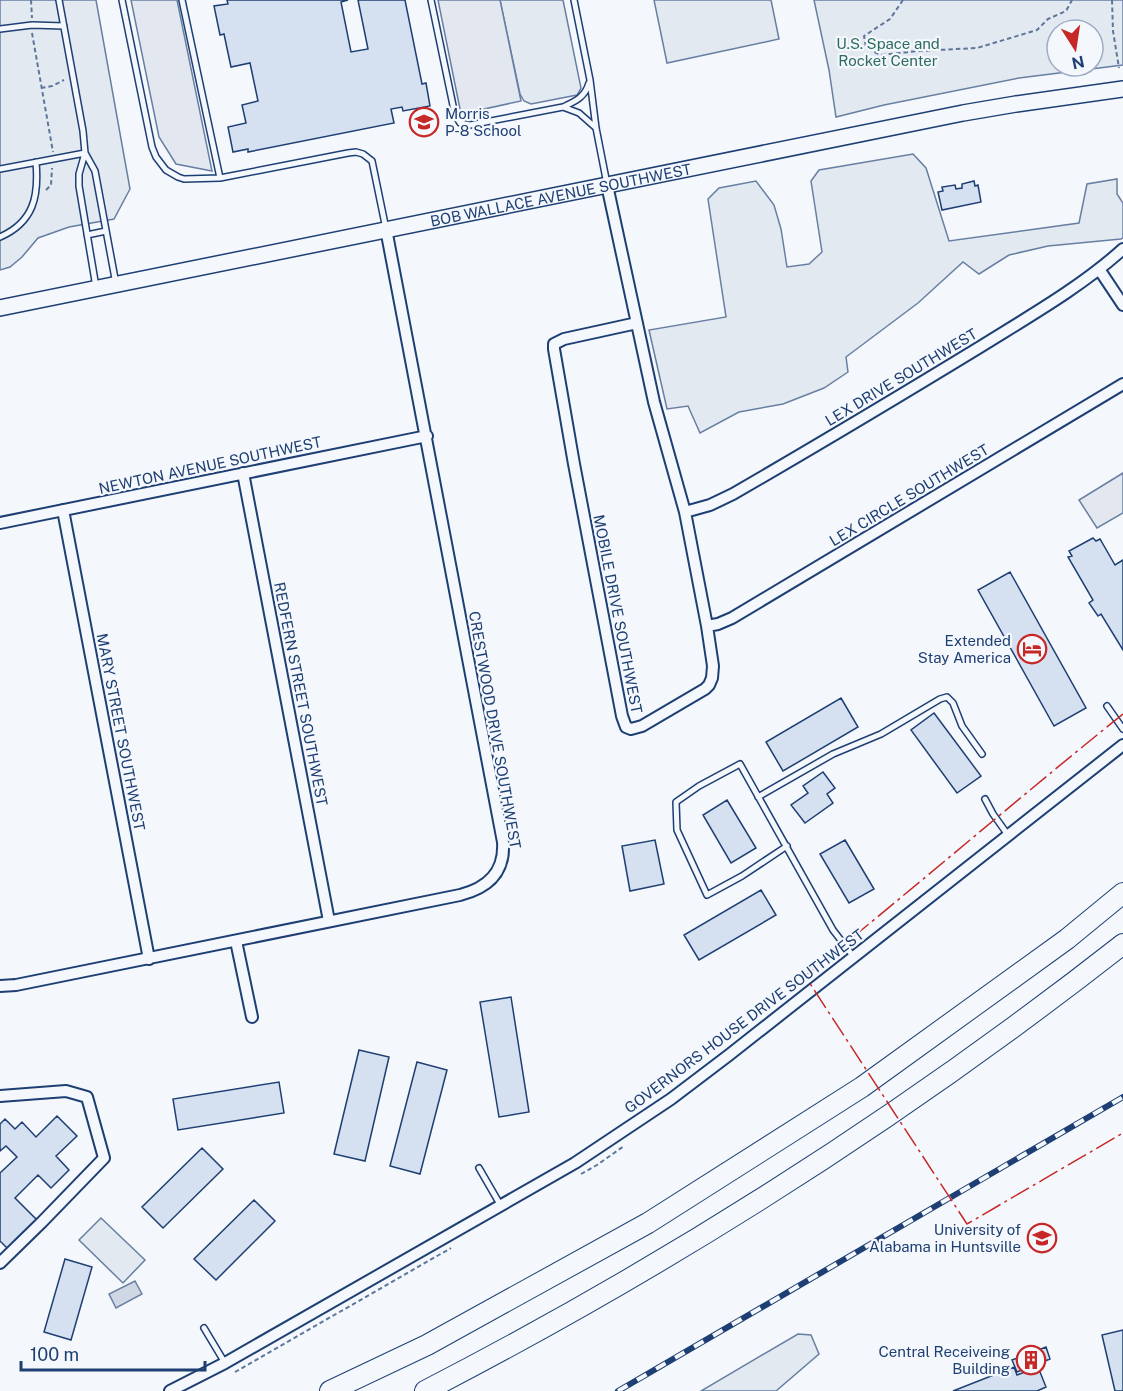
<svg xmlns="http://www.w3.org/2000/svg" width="1123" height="1391" font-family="'Public Sans',sans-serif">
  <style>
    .green { fill: #e3e9f0; stroke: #687fa3; stroke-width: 1.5; fill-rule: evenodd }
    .parking { fill: #e3e8f0; stroke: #687fa3; stroke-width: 1.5 }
    .water { fill: #cfd7e4; stroke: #687fa3; stroke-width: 1.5 }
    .building { fill: #d5e0f0; stroke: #1d3f73; stroke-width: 1.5 }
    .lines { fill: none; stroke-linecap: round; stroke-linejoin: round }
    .service-casing { stroke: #1d3f73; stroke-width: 8 }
    .minor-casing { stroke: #1d3f73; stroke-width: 14 }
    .secondary-casing { stroke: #1d3f73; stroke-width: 18 }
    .motorway-casing { stroke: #1d3f73; stroke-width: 22 }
    .path { stroke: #5e769c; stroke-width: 2; stroke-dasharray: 4.5 3; stroke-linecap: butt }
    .service { stroke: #f4f7fb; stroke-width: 5 }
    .minor { stroke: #f4f7fb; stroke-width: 10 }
    .secondary { stroke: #f4f7fb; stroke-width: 15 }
    .motorway { stroke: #f4f7fb; stroke-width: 20 }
    .rail-casing { stroke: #1d3f73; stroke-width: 6 }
    .rail { stroke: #f4f7fb; stroke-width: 4; stroke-dasharray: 11; stroke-linecap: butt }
    .power { stroke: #c62828; stroke-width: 1.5; stroke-dasharray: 21 4.5 3 4.5; stroke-linecap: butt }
    .labels { text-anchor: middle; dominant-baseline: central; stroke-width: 4.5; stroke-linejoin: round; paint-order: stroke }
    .park-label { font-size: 15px; fill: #2c6c60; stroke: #f4f7fb }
    .poi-label { font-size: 15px; fill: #1d3f73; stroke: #f4f7fb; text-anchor: end }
    .street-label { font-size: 15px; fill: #1d3f73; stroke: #f4f7fb }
  </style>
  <rect width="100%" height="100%" fill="#f4f7fb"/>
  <path class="green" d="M0,0H96L130,189L114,219L69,227L38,238L22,257L10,267L0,270Z
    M500,0H563L581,88L577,95L531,104L524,101L520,94Z
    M654,0H771L779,39L667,63Z
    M814,0H1123V65L1019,78L884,105L836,117L829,70ZM1057,30H1093V66H1057Z
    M913,154L926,168L949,241L1079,223L1087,184L1117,179V194L1123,203V238L1121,239L1048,246L1009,255L979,274L963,262L918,303L846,357L848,372L824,388L783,404L739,412L700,433L688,406L667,409L649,330L726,317L708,199L719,188L756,181L774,205L781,229L787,267L809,264L822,252L811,181L819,170Z
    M101,1218L145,1260L123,1283L79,1240Z
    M798,1334L811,1335L819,1354L776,1391H701Z"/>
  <path class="parking" d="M131,0H177L212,171L176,164L159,137Z
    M438,0H500L521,101L461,114Z
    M1123,473V513L1097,528L1079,500Z"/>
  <path class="water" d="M135,1281L142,1294L116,1308L109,1294Z"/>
  <path class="building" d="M227,0H348L341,2L351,52L368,49L358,0H405L422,84L426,83L430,106L403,111L402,107L391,109L394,123L248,152V149L233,152L228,127L246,123L242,105L258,101L250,63L231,67L224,34L220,35L214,6L228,4Z
    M974,181L975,186L978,185L981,202L942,210L938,192L943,191L942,187L955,185L956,189L962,188V184Z
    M1093,538L1096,541L1100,539L1115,565L1123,560V650L1101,614L1098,616L1089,603L1093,600L1068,557L1072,556L1069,551Z
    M1010,572L1086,708L1054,726L978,590Z
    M841,698L858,727L783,771L766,742Z
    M934,713L981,776L957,793L911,730Z
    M823,772L835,788L827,794L833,803L805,823L791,805L808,793L803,786Z
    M727,800L756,848L731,863L703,815Z
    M655,840L664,884L630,891L622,846Z
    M845,840L874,889L849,903L820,854Z
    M761,890L776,915L699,960L684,935Z
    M511,997L529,1112L499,1117L480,1002Z
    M359,1050L389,1057L365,1161L334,1154Z
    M417,1062L447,1070L420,1174L390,1166Z
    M279,1082L284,1113L178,1130L173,1099Z
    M57,1116L77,1136L56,1156L69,1170L51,1188L38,1175L15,1198L37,1220L8,1249L0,1241V1173L17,1157L6,1146L0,1151V1124L5,1119L15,1129L22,1122L36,1137Z
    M202,1148L223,1169L163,1228L142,1207Z
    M254,1200L275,1221L216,1280L194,1259Z
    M65,1259L92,1267L71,1340L44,1332Z
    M1123,1330V1391H1115L1102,1335Z
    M1046,1347L1050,1359L1017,1372L1012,1360Z
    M1014,1367L1017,1375L1038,1367L1046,1387L1037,1391H953Z"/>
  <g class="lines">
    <g class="service-casing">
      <path id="service" d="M59,0L83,131L85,153L79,174V186L96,287
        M122,0L152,147L156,157L166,170L178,177L184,179L220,178L348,153L356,152L363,154L372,161L386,229
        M182,0L220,178
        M431,0L455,115L460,123L470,125L563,107L579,113L596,128
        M574,0L590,80L596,128L607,184
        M0,29L32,25L64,26
        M563,107C576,101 585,97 589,83
        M85,153L95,171L116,284
        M0,169L85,153
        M87,235L106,231
        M0,237C34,222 39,196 36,162
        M1107,706L1123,729
        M758,797L833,754L881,734L940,699L947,697L953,703L962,726L982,754
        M985,799L993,814L1008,835
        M787,846L742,876L707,895L677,830L676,802L699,786L740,764L833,930L853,956
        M479,1168L501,1206
        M204,1328L225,1363"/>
    </g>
    <g class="minor-casing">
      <path id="minor" d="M607,185L654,402L685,512L707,626L713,666L712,678L709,685L705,689L642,726L631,729L626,727L622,716L574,464L554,349V344L564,339L637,323
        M1099,269L1123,305
        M243,473L329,921
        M63,510L149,959
        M685,512L710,505L733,494C816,446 898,397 980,347C1028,317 1081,287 1123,249
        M0,523L427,436
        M707,626L718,624L732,618L1123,384
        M236,941L252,1017
        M0,986L16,985L460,895C488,888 505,872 503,842L386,229
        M0,1096L66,1091L87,1097L104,1158L42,1222L0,1263
        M170,1391L225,1363L575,1163L671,1099L729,1055L1123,745"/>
    </g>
    <g class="secondary-casing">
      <g id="secondary">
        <path id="s1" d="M0,308L963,113L1016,104L1123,89"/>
      </g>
    </g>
    <g class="motorway-casing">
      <path id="motorway" d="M330,1391L427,1345L648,1223L862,1087L1067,939L1123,893
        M425,1391C671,1264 905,1115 1123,944"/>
    </g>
    <path class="path" d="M31,0L32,18
      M903,0L890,19L864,36L866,47L880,55L919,51L977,48L1037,30L1048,19L1066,11L1072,0
      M1112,0L1113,31L1119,68
      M32,33L53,152
      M41,88L52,86L64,80
      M46,190L51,185L52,168
      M581,1174L597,1165L624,1146
      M235,1372L451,1248"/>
    <use href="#service" class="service"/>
    <use href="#minor" class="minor"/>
    <use href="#secondary" class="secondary"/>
    <use href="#motorway" class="motorway"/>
    <g class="rail-casing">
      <path id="rail" d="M618,1391L1123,1097"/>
    </g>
    <use href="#rail" class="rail"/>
    <path class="power" d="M1123,714C1016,800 912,890 805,976L967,1224L1123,1133"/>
  </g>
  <defs>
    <g id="school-ring" transform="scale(1.5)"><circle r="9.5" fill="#f4f7fb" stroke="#c62828" stroke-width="1.5"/><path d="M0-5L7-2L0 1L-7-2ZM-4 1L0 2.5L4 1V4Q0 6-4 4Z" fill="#c62828"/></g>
    <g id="hotel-ring" transform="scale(1.5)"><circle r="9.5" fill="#f4f7fb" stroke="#c62828" stroke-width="1.5"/><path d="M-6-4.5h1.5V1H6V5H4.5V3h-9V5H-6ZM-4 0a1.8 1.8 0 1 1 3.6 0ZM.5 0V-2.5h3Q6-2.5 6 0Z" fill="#c62828"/></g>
    <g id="university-ring" transform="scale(1.5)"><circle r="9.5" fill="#f4f7fb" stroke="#c62828" stroke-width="1.5"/><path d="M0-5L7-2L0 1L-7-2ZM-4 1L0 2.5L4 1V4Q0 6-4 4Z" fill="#c62828"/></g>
    <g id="building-ring" transform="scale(1.5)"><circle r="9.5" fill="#f4f7fb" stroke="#c62828" stroke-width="1.5"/><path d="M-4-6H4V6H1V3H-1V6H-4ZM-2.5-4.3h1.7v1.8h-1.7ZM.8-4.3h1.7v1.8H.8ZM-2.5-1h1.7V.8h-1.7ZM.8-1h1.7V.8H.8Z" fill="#c62828"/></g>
  </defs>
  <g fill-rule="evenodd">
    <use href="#school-ring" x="424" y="122"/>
    <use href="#hotel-ring" x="1032" y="649"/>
    <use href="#university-ring" x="1042" y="1238"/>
    <use href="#building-ring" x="1031" y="1360"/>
  </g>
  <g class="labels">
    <g class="park-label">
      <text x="888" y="43">U.S. Space and<tspan x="888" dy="17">Rocket Center</tspan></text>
    </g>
    <g class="poi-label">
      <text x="445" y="113" text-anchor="start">Morris<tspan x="445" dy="17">P-8 School</tspan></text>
      <text x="1011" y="640">Extended<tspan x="1011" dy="17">Stay America</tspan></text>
      <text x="1021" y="1229">University of<tspan x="1021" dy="17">Alabama in Huntsville</tspan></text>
      <text x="1010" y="1351">Central Receiveing<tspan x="1010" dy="17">Building</tspan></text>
    </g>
    <g class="street-label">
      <text stroke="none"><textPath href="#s1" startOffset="572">BOB WALLACE AVENUE SOUTHWEST</textPath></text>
      <text transform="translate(901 377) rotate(-31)">LEX DRIVE SOUTHWEST</text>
      <text transform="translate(210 465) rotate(-12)">NEWTON AVENUE SOUTHWEST</text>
      <text transform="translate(909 495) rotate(-31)">LEX CIRCLE SOUTHWEST</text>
      <text transform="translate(618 614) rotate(79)">MOBILE DRIVE SOUTHWEST</text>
      <text transform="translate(301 694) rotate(79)">REDFERN STREET SOUTHWEST</text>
      <text transform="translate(495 730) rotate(80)">CRESTWOOD DRIVE SOUTHWEST</text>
      <text transform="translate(121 732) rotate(79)">MARY STREET SOUTHWEST</text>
      <text transform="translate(744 1021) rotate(-37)">GOVERNORS HOUSE DRIVE SOUTHWEST</text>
    </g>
  </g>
  <g transform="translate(1075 48) rotate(168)"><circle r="28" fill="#f4f7fb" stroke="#9eadc5" stroke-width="1.5"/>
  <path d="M0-4.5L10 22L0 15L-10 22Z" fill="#c62828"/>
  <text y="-9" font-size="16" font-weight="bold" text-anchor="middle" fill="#1d3f73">N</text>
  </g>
  <path d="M21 1361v9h184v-9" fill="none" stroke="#1d3f73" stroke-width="3"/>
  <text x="30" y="1361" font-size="18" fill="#1d3f73" stroke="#f4f7fb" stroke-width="4.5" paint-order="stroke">100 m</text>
</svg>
